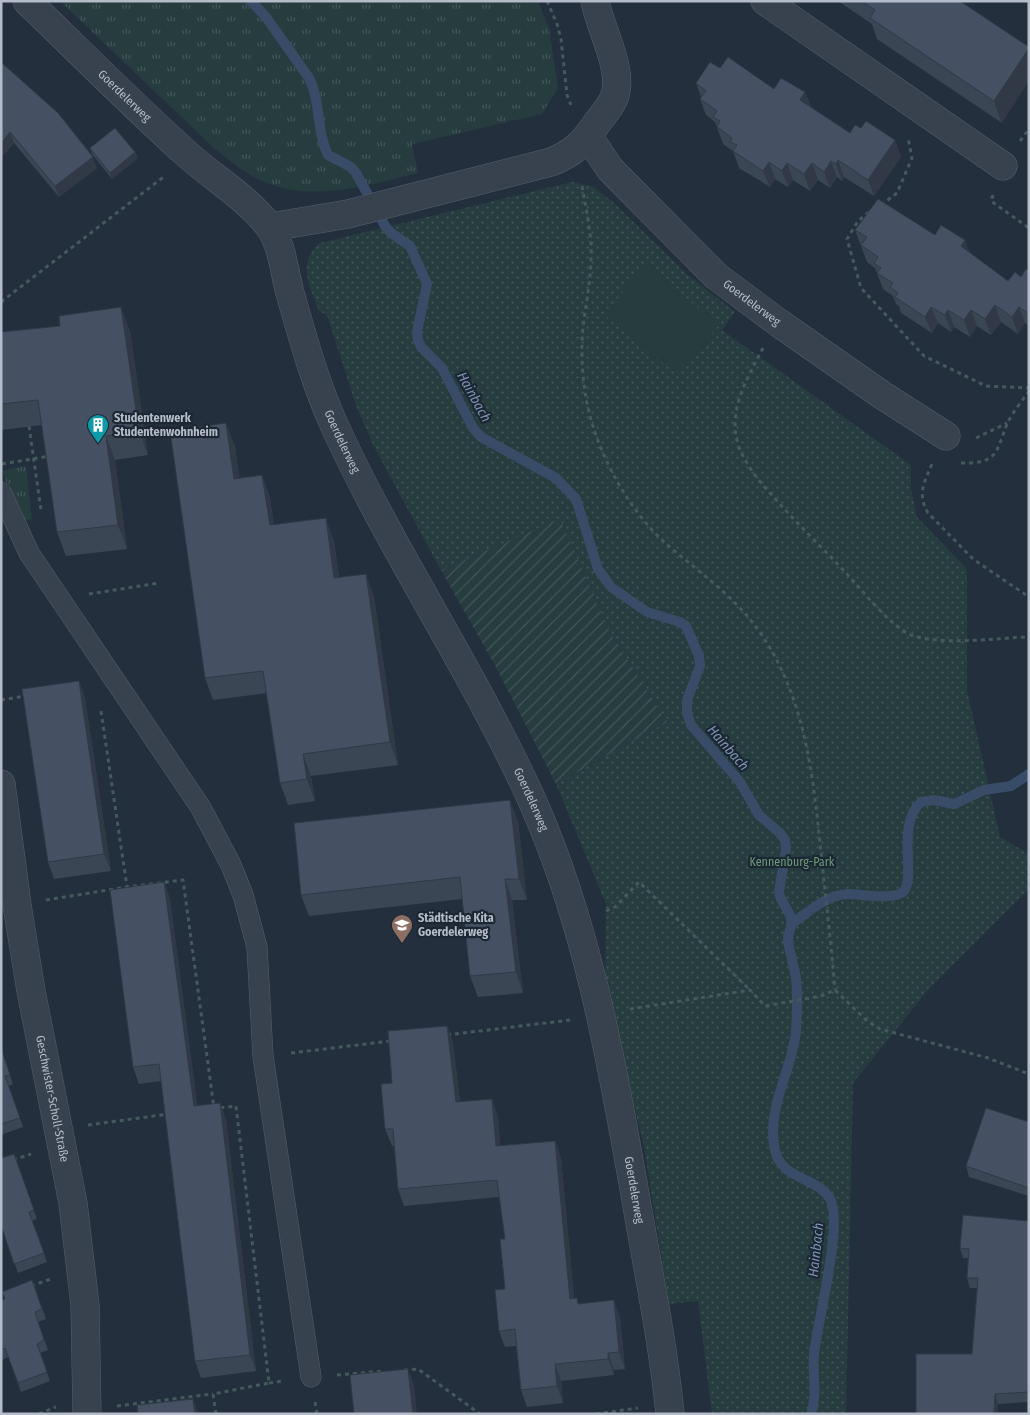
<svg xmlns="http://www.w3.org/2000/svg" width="1030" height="1415" font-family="'Fira Sans Condensed',sans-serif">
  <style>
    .grass { fill: url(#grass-tufts) }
    .park { fill: url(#park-dots) }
    .garden { fill: url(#garden-furrows) }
    .pitch { fill: #263c3f }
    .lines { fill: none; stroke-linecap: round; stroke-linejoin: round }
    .stream { stroke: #394c67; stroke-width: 10 }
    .lane-casing { stroke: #565f6c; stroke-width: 21 }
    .street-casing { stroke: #565f6c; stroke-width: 29 }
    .path { stroke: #44595c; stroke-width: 3; stroke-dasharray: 4 4; stroke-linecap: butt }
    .lane { stroke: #38414e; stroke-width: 20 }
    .street { stroke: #38414e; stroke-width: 28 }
    .wall { fill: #3b4654 }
    .shaded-wall { fill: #303945 }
    .building { fill: #455162; stroke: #303945 }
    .labels { text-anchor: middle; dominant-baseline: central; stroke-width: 4.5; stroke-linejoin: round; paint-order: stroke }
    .street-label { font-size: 12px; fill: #b4bcc9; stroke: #1d2633 }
    .poi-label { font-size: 12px; font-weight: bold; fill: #b4bcc9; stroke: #1d2633; text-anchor: start }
    .park-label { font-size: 12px; fill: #6b9a76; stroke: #1d2633 }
    .water-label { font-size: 14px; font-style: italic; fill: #7c92b1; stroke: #1d2633 }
  </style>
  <defs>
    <pattern id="grass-tufts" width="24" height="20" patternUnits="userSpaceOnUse" patternTransform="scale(1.25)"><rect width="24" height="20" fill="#263c3f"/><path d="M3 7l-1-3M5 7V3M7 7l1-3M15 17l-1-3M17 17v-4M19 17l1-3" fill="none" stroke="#435659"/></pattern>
    <pattern id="park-dots" width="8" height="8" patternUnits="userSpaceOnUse" patternTransform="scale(1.25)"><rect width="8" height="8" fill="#263c3f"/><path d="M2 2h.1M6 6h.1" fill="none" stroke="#435659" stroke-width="1.8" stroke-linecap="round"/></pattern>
    <pattern id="garden-furrows" width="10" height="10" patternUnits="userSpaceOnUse" patternTransform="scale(1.25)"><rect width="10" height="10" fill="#263c3f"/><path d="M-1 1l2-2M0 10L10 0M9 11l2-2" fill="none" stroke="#435659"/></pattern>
  </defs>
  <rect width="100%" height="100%" fill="#242f3e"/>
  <path class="grass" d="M60,1H538L549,28L558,88L542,114L412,144L418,173C367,185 311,204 260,180C243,172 229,160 215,149Z
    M26,466L32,519L23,522L2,471Z"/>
  <path class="park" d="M572,182L592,186L614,203L688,275L735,312L722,330L911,465V489L917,517L967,569V690L1000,837L1029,854V889L928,990L853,1083L846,1414H712L698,1301L669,1304L644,1147L605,984L606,904L556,784L667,722L610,632L560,520L441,570L373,445L357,408L327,315L319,311C310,287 296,262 320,243Z"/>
  <path class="garden" d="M560,519L610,632L667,722L556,784L498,671L441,570Z"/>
  <path class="pitch" d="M645,265L719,325L678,375L604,315Z"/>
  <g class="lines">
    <path class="stream" d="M251,1L266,17L309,78C321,101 316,131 328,155L351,167L356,173L385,226L391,233L410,246L427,284L417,332L418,340L421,347L442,368L473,428L481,437L556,478L576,499L598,569L611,587L647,612L680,622L686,626L699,656L700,666L687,700V713L691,725L740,782L759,815L780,833L785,840L786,849L779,892C780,902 789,909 791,919C793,927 787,933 788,941C790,954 794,966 796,978C798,995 797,1014 796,1031C792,1071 768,1104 774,1145C778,1180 813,1175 829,1197C845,1219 817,1323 814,1354C812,1373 818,1395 811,1414
      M791,924C809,912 826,895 848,894C861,894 896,901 904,891C916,875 896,824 921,802L934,800L954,804L984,790L1011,786L1029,774"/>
    <g class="lane-casing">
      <path id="lane" d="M1,492L29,553L201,808L231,865L243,895L257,947L263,1056L311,1377"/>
    </g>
    <g class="street-casing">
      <g id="street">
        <path id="s1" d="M27,1C81,53 134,107 189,156C215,179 247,198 268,225C282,242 284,271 290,293C303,339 316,386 336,429C394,555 473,671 531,798C588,924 612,1064 636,1200C648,1271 663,1342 670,1414"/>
        <path d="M765,1L1003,166"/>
        <path id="s2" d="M588,136L610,169L716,276L779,323L882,395L946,436"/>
        <path d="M271,227L348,214L551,162C574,153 583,143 597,123C603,115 610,107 614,98C625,71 600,29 595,1"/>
        <path id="s3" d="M1,784L17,905L31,991L73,1203L85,1305L87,1414"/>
      </g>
    </g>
    <path class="path" d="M547,1L557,24L561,39L567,95L571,105
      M1020,141L1029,129
      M582,186C586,210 592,233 591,256C591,280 586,303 583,327C580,358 583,393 592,423C604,464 631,511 662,540C693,568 730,592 756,627C805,693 813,774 821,853C826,899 831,944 835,990
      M993,195L991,201L1029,228
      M881,205L897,193L912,158L908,138
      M869,212L858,221L847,239L861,288L924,356L986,386L1029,388
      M1,302L166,175
      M763,348C748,377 729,407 737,441C741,455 749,467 757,478C785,512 818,543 848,575C862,591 893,628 911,635C942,646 996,638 1029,637
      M29,426L41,510
      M976,438L1007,423
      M961,463C998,464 996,452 1007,424C1012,413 1022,401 1029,391
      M2,464L50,456
      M932,464C924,483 917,494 928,513L973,559L1029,597
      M89,594L159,583
      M1,700L25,696
      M101,711L127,887L183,880L214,1108
      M46,900L127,887
      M606,911L615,907L639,882L750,990
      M630,1009L750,990L765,1006L821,996L835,990L867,1021L880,1029L988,1058L1029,1074
      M447,1035L570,1020
      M291,1053L391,1041
      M88,1125L169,1114
      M13,1160L31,1154
      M31,1286L51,1279
      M404,1370L418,1369L480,1414
      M337,1375L385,1371
      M269,1383L283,1381
      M315,1402L317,1414
      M117,1406L213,1394
      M39,1414L56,1407
      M216,1414L213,1394L269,1383L236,1106L219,1108
      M596,1414L638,1408"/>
    <use href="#lane" class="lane"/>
    <use href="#street" class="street"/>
  </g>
  <path class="wall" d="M838,1H960L1002,123L877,39L872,24Z
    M1,64L97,168L59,197L14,143L1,158Z
    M720,68L774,89L805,92L811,107L850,133L861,128L895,140L901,157L874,196L844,177L842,181L837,177L830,188L818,180L810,191L793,180L788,187L775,179L770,187L739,168L733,151L723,144L715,122L706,115L700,99L701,97L696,83Z
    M90,148L135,152L138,158L112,179L92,154Z
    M855,230L935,235L965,240L969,252L1008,281L1021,277L1029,271V326L1025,323L1018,334L1001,322L991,335L977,326L970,337L954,327L951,332L938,323L932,333L901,313L899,306L896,304L893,296L883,289L875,268L867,262Z
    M130,331L148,455L115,460L127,549L66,556L57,532L42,425L1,430V332Z
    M235,446L239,478L262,475L270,498L274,525L334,541L339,577L374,596L398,765L311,776L315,801L288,805L280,783L267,693L213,700L205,678Z
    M79,681L85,698L111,871L54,879L48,862Z
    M518,821L527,900H512L523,993L478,997L470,976L462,899L309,916L301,895Z
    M164,882L170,899L197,1106L220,1103L226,1120L256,1371L201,1378L195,1361L161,1081L139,1084L133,1067Z
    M447,1026L453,1043L460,1102L498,1116L500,1146L555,1141L561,1158L574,1299L579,1304L620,1317L625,1369L614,1370V1375L561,1381L563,1403L527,1407L521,1390L516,1346L505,1347L499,1331L505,1289V1239L499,1197L404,1206L398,1189L394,1146H392L385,1129L392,1083Z
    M1,1047L13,1084L9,1086L23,1127L1,1135Z
    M1029,1122V1196L969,1177L966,1166Z
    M14,1154L37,1219L32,1221L47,1262L18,1273L1,1225Z
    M1029,1221V1402L998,1404V1414H916L972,1354L977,1288H970L967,1278L968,1258H963L960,1248Z
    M32,1280L46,1319L38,1322L48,1350L40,1353L50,1381L21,1392L9,1357L1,1360V1300L5,1299Z"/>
  <path class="shaded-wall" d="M1029,48V81L1002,123L994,101Z
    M805,92L811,109L800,100Z
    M10,132L14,143L1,158V143Z
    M895,140L901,157L874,196L868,180Z
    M135,152L138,158L112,179L110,173Z
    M93,157L97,168L59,197L55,186Z
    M838,160L844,177L842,181L836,164Z
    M831,161L837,177L830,188L824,172Z
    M769,162L775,179L770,187L763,171Z
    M787,163L793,180L788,187L782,171Z
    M812,163L818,180L810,191L804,174Z
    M965,240L971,257L961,246Z
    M995,305L1001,322L991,335L985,319Z
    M121,307L130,331L148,455L139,431Z
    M931,307L938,323L932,333L925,317Z
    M1019,307L1025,323L1018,334L1012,317Z
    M948,310L954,327L951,332L945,315Z
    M971,310L977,326L970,337L964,320Z
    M226,423L235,446L243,501L234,479Z
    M106,436L115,460L127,549L118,525Z
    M262,475L270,498L278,548L270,525Z
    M326,518L334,541L342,600L334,578Z
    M366,574L374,596L398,765L390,742Z
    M79,681L85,698L111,871L104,854Z
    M303,754L311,776L315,801L307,779Z
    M510,800L518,821L527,900L519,879Z
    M505,879L512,900L523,993L516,972Z
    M164,882L170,899L200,1123L194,1106Z
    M447,1026L453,1043L462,1119L456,1102Z
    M492,1099L498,1116L502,1163L496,1146Z
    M220,1103L226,1120L256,1371L250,1355Z
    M555,1141L561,1158L576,1316L570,1299Z
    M614,1300L620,1317L625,1369L619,1352Z
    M608,1353L614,1370V1375L608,1359Z
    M555,1364L561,1381L563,1403L557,1386Z
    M408,1369L414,1385L417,1414H413Z
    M995,1394L998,1404V1414H994Z
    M193,1399L199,1414H195Z"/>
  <path class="building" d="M862,1H960L1029,47V48L994,101L870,18L875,10Z
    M728,57L774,89L781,78L805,92L800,100L850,133L855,125L861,128L866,121L895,140L868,180L838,160L836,164L831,161L824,172L812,163L804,174L787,163L782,171L769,162L763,171L733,151L737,145L730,142L732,138L717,127L720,121L713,117L717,111L700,99L706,91L696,83L710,62L720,68Z
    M2,63L58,113L93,157L55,186L10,132L1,143V64Z
    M115,128L135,152L110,173L90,148Z
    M878,199L935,235L941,225L965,240L961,246L1008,281L1015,272L1021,277L1026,269L1029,271V314L1019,307L1012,317L995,305L985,319L971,310L964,320L948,310L945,315L931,307L925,317L895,297L898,293L890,287L893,283L877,273L881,268L874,263L878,257L861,245L867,237L855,230Z
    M121,307L139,431L106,436L118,525L57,532L38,400L1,404V332L60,326L59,316Z
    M226,423L234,479L262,475L270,525L326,518L334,578L366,574L390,742L303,754L307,779L280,783L263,671L205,678L170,431Z
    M79,681L104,854L48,862L22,689Z
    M510,800L519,879H505L516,972L470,976L460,877L301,895L294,823Z
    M164,882L194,1106L220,1103L250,1355L195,1361L159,1064L133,1067L110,890Z
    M447,1026L456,1102L492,1099L496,1146L555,1141L570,1299L577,1298L578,1304L614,1300L619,1352L608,1353V1359L555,1364L557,1386L521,1390L515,1329L499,1331L495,1290L505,1289L500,1239H505L497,1180L398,1189L393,1129H385L381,1084L392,1083L388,1031Z
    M1,1048L10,1075L5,1076L20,1118L1,1124Z
    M986,1108L1029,1122V1188L966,1166Z
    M14,1154L34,1210L29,1212L44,1253L14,1264L1,1225V1158Z
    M963,1215L1029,1221V1392L995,1394L994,1414H916V1354H972L978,1278H967L969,1249L960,1248Z
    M32,1280L42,1309L35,1312L44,1340L37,1344L47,1372L18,1383L5,1348L1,1349V1300L5,1299L2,1292Z
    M408,1369L413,1414H354L350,1375Z
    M193,1399L195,1414H138L137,1405Z"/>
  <defs>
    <g id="building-pin" transform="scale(1.125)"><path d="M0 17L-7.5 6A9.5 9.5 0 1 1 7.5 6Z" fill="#0f9aa8" stroke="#1d2633"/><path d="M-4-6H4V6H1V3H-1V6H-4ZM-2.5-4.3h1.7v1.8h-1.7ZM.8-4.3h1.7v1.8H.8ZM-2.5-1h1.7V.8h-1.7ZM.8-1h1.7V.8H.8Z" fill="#fff"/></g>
    <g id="school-pin" transform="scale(1.125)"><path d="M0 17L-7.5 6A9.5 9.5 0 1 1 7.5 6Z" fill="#8d6e63" stroke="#1d2633"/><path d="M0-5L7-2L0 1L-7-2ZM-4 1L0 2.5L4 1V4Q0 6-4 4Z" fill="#fff"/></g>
  </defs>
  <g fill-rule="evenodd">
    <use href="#building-pin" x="98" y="425"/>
    <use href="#school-pin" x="402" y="925"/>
  </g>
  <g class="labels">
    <g class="street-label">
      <text stroke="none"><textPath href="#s1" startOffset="136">Goerdelerweg</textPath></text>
      <text stroke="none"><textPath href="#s2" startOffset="235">Goerdelerweg</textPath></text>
      <text stroke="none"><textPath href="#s1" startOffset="559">Goerdelerweg</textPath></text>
      <text stroke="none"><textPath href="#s1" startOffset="964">Goerdelerweg</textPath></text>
      <text stroke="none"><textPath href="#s3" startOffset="319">Geschwister-Scholl-Straße</textPath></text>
      <text stroke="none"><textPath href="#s1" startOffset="1369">Goerdelerweg</textPath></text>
    </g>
    <g class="poi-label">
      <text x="114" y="418">Studentenwerk<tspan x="114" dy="14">Studentenwohnheim</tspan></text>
      <text x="418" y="918">Städtische Kita<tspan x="418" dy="14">Goerdelerweg</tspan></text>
    </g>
    <g class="park-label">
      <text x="792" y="862">Kennenburg-Park</text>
    </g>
    <g class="water-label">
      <text transform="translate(474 397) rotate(61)">Hainbach</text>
      <text transform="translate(728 748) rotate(49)">Hainbach</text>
      <text transform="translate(816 1250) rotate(-84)">Hainbach</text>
    </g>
  </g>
  <rect width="1030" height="1415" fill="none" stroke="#b4bcc9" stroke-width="5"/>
</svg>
